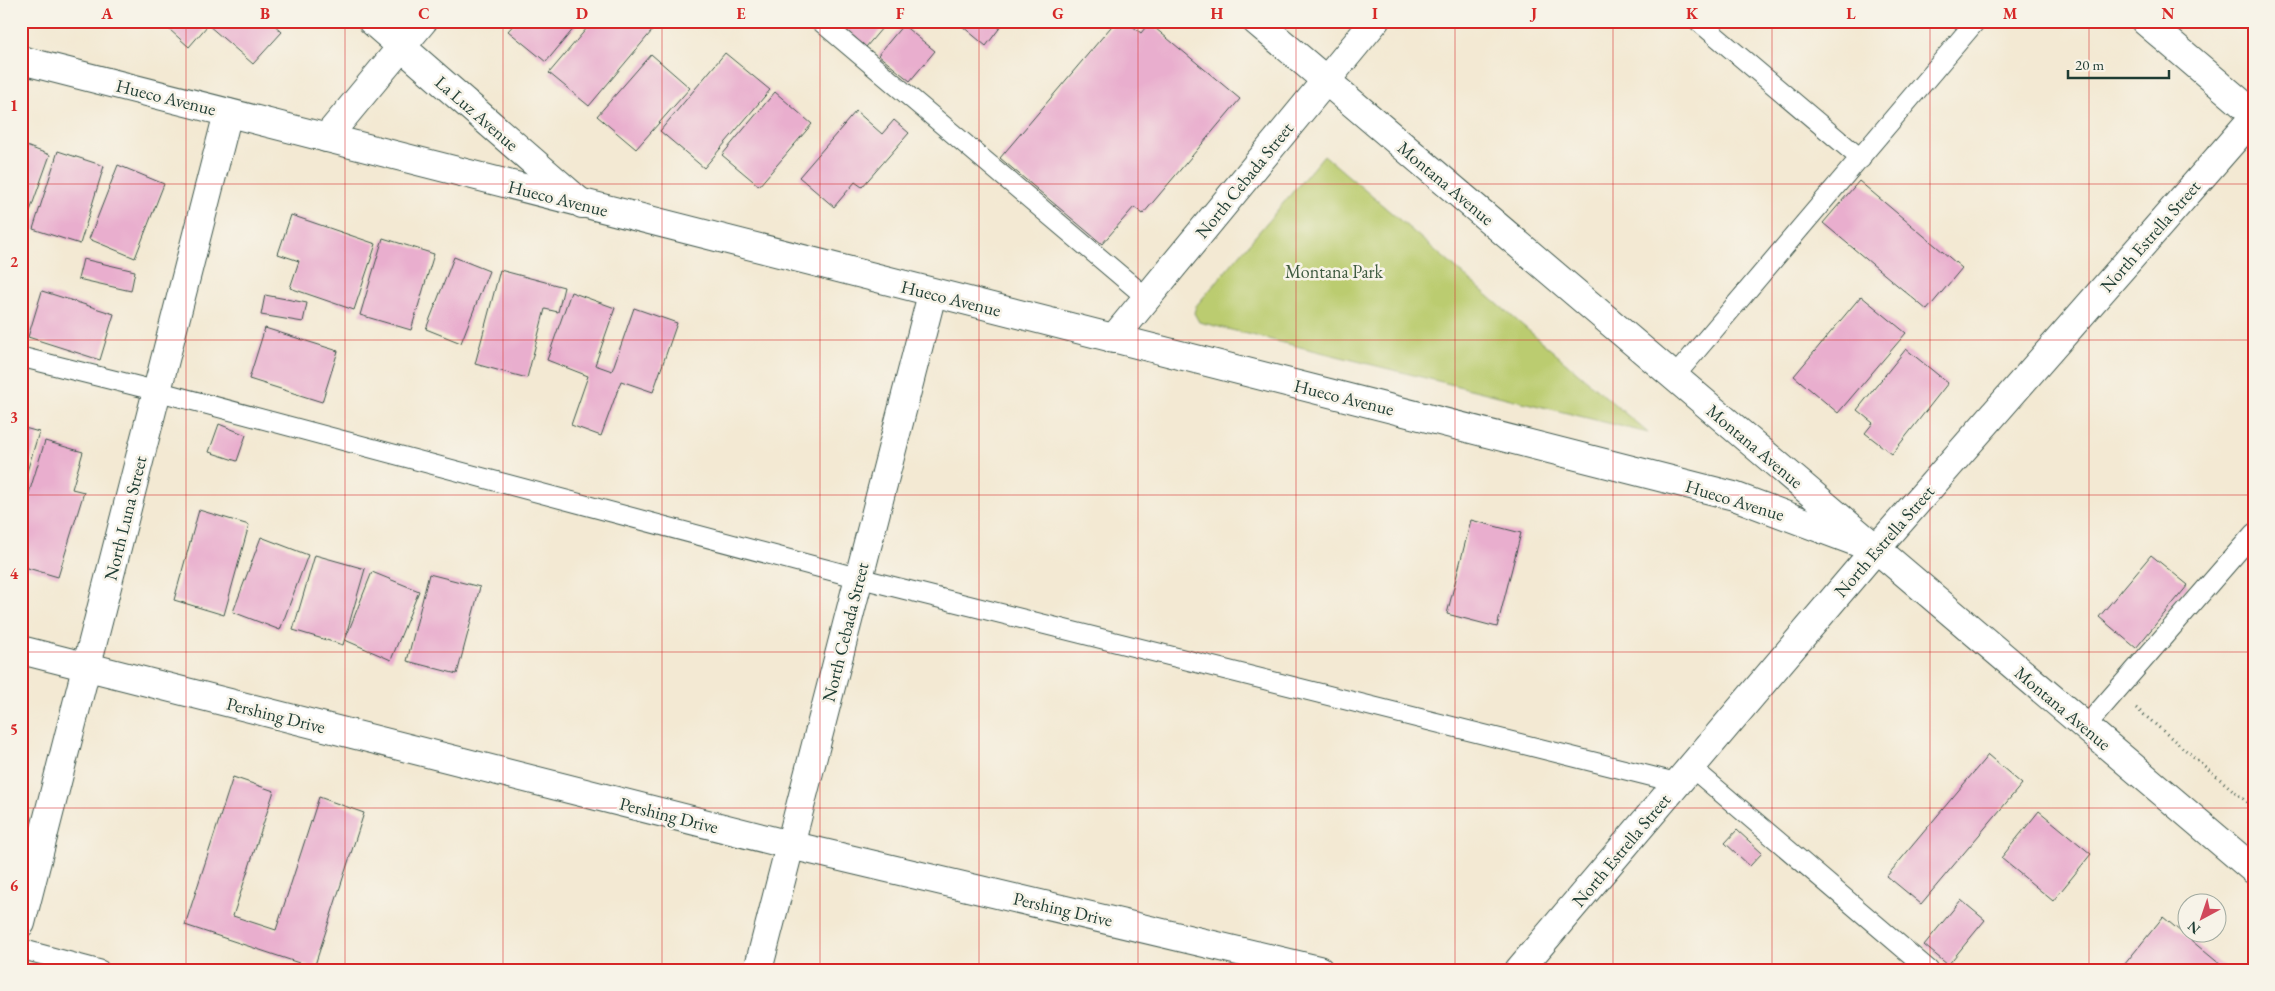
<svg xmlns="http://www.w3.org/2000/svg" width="2275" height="991" font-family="'EB Garamond',serif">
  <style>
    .green { fill: #bbcc6f; stroke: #6d8452 }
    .building { fill: #e9aece }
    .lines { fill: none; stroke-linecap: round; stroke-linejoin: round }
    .lane-casing { stroke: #3f574c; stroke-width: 21 }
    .street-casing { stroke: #3f574c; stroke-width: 30 }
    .secondary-casing { stroke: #3f574c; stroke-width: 30 }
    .primary-casing { stroke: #3f574c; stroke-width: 30 }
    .path { stroke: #3f574c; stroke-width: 3; stroke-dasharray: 1 4; stroke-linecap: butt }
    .lane { stroke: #fff; stroke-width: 19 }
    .street { stroke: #fff; stroke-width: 28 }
    .secondary { stroke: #fff; stroke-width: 28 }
    .primary { stroke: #fff; stroke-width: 28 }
    .grid { fill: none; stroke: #d62828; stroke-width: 1; stroke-opacity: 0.55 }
    .labels { text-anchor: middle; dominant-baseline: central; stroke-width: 5; stroke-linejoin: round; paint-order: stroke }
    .street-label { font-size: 18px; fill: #1f3d34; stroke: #f7f3e8 }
    .park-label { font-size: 18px; fill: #3e5a40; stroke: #f7f3e8 }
    .neatline { fill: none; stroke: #d62828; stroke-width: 2 }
    .grid-label { font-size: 16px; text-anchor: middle; font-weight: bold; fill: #d62828 }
  </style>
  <rect width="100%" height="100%" fill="#f7f3e8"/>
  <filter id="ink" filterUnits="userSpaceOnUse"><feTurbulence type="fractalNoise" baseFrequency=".02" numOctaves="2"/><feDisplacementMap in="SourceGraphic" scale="10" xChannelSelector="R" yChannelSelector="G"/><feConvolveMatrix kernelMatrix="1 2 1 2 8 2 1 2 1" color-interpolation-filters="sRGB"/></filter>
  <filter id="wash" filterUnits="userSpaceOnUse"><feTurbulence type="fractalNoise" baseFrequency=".0096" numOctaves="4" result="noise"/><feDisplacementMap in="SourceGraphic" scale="20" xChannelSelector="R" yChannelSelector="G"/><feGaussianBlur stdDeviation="1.12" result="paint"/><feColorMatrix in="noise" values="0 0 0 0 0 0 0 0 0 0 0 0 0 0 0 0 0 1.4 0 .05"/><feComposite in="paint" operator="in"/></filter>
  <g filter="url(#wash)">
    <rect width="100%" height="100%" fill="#f3e9d3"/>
    <path class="green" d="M1324,155L1648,433L1199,322L1194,313L1196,306Z"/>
    <g id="blocks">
      <path class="building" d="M160,21H270L282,32L253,64L208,25L189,47Z
        M517,21H580L546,62L508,31Z
        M593,21H653L657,25L589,106L549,73Z
        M840,21H888L866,47L838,23Z
        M956,21H1005L986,46Z
        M1116,21H1126L1141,33L1149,23L1240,99L1143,214L1134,207L1102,244L1000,158Z
        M903,25L935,51L910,81L878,55Z
        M725,53L770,90L704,168L660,131Z
        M651,54L690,88L636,149L597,116Z
        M775,92L812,124L759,186L722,155Z
        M856,111L882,134L894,120L909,133L862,187L855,182L834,207L799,177Z
        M21,144L50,155L25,225L21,224Z
        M58,151L104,166L80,244L33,229Z
        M118,165L164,184L135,258L89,239Z
        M1859,181L1962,268L1927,310L1823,223Z
        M291,215L376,244L354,310L290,288L299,261L278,254Z
        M383,238L434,254L411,330L360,315Z
        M454,257L489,271L461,343L426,329Z
        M83,259L135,271L131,291L78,279Z
        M500,270L564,287L558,312L545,309L527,378L475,364Z
        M42,291L114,314L100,360L28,337Z
        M571,292L615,308L595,365L612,371L634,308L677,323L653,392L621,381L601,436L571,425L588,376L547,360Z
        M265,295L307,303L303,322L261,315Z
        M1861,296L1906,333L1838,413L1794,376Z
        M265,328L338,351L322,402L249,379Z
        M1906,349L1948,383L1892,454L1865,433L1873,423L1857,410Z
        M219,424L246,435L237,461L209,452Z
        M21,427L39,432L22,488H21Z
        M45,441L83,452L72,489L84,492L58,577L21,566V519Z
        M199,510L249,525L224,615L174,600Z
        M1471,520L1521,533L1497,627L1447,614Z
        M261,537L308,555L280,630L233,612Z
        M315,555L365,569L343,645L293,630Z
        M2151,555L2188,585L2136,648L2099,617Z
        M372,572L419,591L391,660L345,640Z
        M429,574L480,587L457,674L407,661Z
        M1988,755L2022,784L1921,904L1887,876Z
        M233,777L274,791L233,916L276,930L319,797L364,813L314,968L185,925Z
        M2039,811L2091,854L2053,901L2001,858Z
        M1737,830L1762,853L1750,866L1725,843Z
        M1961,900L1985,920L1948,965L1924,945Z
        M2163,917L2227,970H2120Z"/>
    </g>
  </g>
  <g filter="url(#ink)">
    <use href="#blocks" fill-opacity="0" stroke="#3f574c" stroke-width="1"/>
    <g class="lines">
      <g class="lane-casing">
        <path id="lane" d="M820,21L1147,298
          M1698,21L1861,159
          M21,357L157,391L859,578L1678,783
          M1674,377L1976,21
          M2085,727L2254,533
          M1691,767L1929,970
          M21,949L100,970"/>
      </g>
      <g class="street-casing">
        <path id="street" d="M372,21L582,204
          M2145,21L2254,114
          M326,138L423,21
          M1113,339L1375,21
          M21,923L228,113
          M758,970L932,294
          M1519,970L1876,549L2254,117"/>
      </g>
      <g class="secondary-casing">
        <path id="secondary" d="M21,60L1734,496L1875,549
          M21,650L790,845L1319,970"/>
      </g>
      <g class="primary-casing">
        <path id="primary" d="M1256,21L2254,870"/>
      </g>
      <path class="path" d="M2136,708L2254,808"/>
      <use href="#lane" class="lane"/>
      <use href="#street" class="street"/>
      <use href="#secondary" class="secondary"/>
      <use href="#primary" class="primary"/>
    </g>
  </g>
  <path class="grid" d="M186,21V970M345,21V970M503,21V970M662,21V970M820,21V970M979,21V970M1138,21V970M1296,21V970M1455,21V970M1613,21V970M1772,21V970M1930,21V970M2089,21V970M21,184H2254M21,340H2254M21,495H2254M21,652H2254M21,808H2254"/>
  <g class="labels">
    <g class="street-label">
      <text transform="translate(166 97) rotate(14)">Hueco Avenue</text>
      <text transform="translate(477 113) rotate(41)">La Luz Avenue</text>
      <text transform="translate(1244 180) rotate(-51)">North Cebada Street</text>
      <text transform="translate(1446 183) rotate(40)">Montana Avenue</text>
      <text transform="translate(558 198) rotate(14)">Hueco Avenue</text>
      <text transform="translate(2150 236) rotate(-49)">North Estrella Street</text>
      <text transform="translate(951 298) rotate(14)">Hueco Avenue</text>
      <text transform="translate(1344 397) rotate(14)">Hueco Avenue</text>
      <text transform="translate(1755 446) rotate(40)">Montana Avenue</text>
      <text transform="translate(1735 500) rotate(17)">Hueco Avenue</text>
      <text transform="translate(125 518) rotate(-76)">North Luna Street</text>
      <text transform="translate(1884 541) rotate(-49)">North Estrella Street</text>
      <text transform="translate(845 632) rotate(-76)">North Cebada Street</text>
      <text transform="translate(2063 708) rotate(40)">Montana Avenue</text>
      <text transform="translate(276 715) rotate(14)">Pershing Drive</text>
      <text transform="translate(669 815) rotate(14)">Pershing Drive</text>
      <text transform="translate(1621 850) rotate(-50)">North Estrella Street</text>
      <text transform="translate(1063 909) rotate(13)">Pershing Drive</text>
    </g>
    <g class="park-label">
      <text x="1334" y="271">Montana Park</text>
    </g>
  </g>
  <rect width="2275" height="991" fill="none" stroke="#f7f3e8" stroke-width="55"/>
  <g transform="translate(2202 918) rotate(220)"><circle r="24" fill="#f7f3e8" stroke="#a1aaa0"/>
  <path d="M0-4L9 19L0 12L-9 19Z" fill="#d1495b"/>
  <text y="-8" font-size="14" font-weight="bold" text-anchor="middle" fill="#1f3d34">N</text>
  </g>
  <path d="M2068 70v8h101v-8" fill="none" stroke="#1f3d34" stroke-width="2.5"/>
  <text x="2075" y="70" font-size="15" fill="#1f3d34" stroke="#f7f3e8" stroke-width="4" paint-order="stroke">20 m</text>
  <rect x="28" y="28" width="2220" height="936" class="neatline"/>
  <g class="grid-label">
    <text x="107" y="19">A</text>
    <text x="265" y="19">B</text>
    <text x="424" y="19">C</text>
    <text x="582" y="19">D</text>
    <text x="741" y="19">E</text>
    <text x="900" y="19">F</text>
    <text x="1058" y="19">G</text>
    <text x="1217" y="19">H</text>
    <text x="1375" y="19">I</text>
    <text x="1534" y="19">J</text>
    <text x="1692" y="19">K</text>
    <text x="1851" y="19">L</text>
    <text x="2010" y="19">M</text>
    <text x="2168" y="19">N</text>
    <text x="14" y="111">1</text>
    <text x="14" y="267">2</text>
    <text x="14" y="423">3</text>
    <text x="14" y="579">4</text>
    <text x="14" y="735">5</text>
    <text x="14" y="891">6</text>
  </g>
</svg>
